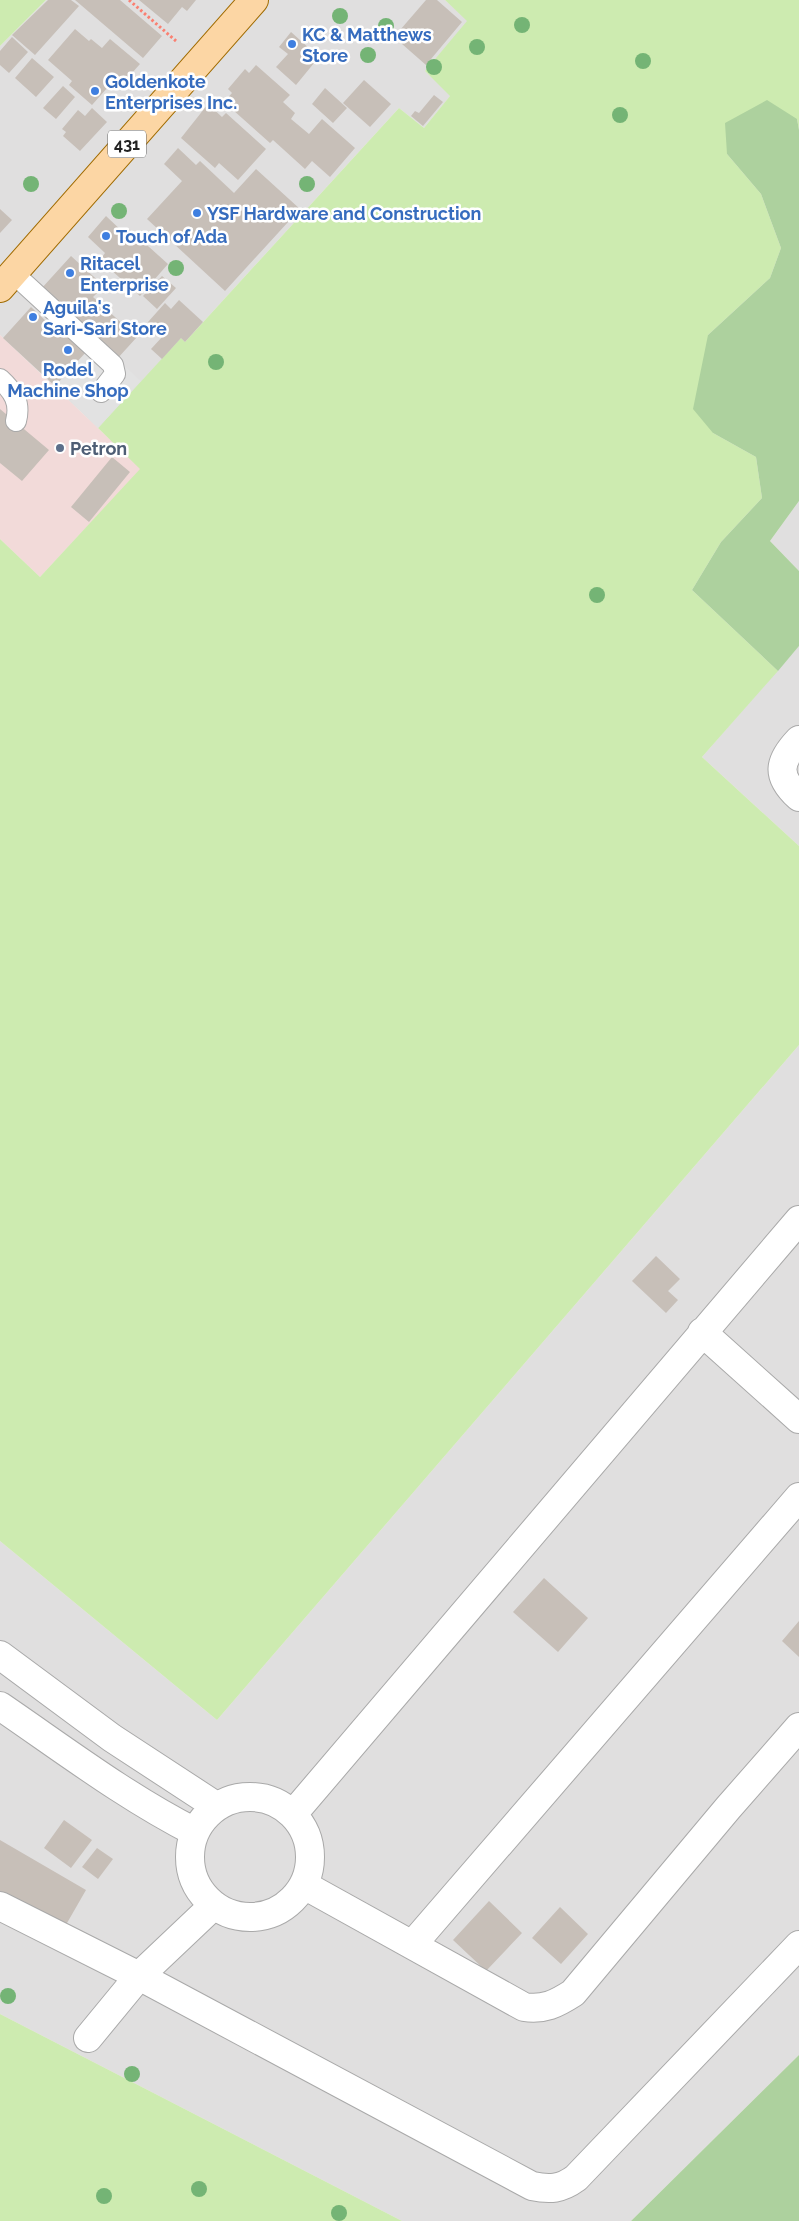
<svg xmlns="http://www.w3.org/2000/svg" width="799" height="2221" font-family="Raleway,sans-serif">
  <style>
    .residential { fill: #e0dfdf }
    .commercial { fill: #f2dad9 }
    .grass { fill: #cdebb0 }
    .forest { fill: #add19e }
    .parking { fill: #e2e2e2 }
    .building { fill: #c7bfb8 }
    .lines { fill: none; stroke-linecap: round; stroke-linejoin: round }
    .service-casing { stroke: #a9a9a9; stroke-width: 22 }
    .minor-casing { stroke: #a9a9a9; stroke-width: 30 }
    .primary-casing { stroke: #a06b00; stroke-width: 30 }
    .path { stroke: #fa8072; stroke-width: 3; stroke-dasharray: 2.5 2.5; stroke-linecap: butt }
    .service { stroke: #fff; stroke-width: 20 }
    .minor { stroke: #fff; stroke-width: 28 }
    .primary { stroke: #fcd6a4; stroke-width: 28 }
    .tree { fill: #74b475 }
    .shop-dot { fill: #3f7fe0; stroke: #fff; stroke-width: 2 }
    .service-dot { fill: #5c6f8a; stroke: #fff; stroke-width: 2 }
    .labels { text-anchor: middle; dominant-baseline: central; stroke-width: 5; stroke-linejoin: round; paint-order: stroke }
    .shield { fill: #fff; stroke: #646464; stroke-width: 1 }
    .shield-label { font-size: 16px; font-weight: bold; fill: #222 }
    .shop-label { font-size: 18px; font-weight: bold; fill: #366cbe; stroke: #fff; text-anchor: start }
    .service-label { font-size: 18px; font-weight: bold; fill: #4e5e75; stroke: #fff; text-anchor: start }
  </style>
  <rect width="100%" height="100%" fill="#f2efe9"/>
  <path class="residential" d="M46,0H445L468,21L425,71L451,95L424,128L399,108L185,342L181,339L98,428L0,335V46Z
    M799,501V571L770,541Z
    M799,646V846L702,757Z
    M799,1045V2055L631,2221H402L0,2014V1541L217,1720Z"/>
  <path class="commercial" d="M0,335L141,469L40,577L0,539Z"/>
  <path class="grass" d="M0,0H46L0,46Z
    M445,0H799V130L797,119L727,154L761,194L781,248L770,278L708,335L713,433L756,457L762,498L721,542L692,590L778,671L702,757L799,846V1045L217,1720L0,1541V539L40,577L140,469L98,428L181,338L185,342L399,108L424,128L450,96L425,71L467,21Z
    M0,2014L402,2221H0Z"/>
  <path class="forest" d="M767,100L797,119L799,130V501L770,541L799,571V646L778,671L692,590L721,542L762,498L756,457L713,433L693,409L708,335L770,278L781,248L761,194L727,154L725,123Z
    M799,2055V2221H631Z"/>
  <path class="parking" d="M86,352L117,359L141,381L98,428L55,386Z"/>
  <path class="building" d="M48,0H71L79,6L35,55L12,35Z
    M75,0H120L162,36L143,58Z
    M139,0H196L187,11L182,7L168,24Z
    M426,0H437L462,22L426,65L394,37Z
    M75,29L89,41L91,39L102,48L110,39L140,64L123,83L117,77L92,105L69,85L72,81L48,60Z
    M291,32L319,57L296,85L276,67L288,54L279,47Z
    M12,37L28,52L9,73L0,65V51Z
    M32,58L54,77L36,97L15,78Z
    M256,65L290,95L283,102L295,113L291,119L309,134L322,119L355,148L330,177L312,161L305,169L273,140L270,143L224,102L232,93L228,89L245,69L249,73Z
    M364,80L391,104L370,127L343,103Z
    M63,86L75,97L56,119L43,108Z
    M325,88L347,108L333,123L312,104Z
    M434,95L443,102L423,126L411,116L415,111L419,113Z
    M208,104L222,117L226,113L266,149L238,180L219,163L215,168L181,138Z
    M92,108L107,122L80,151L63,136L66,132L62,129L78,110L85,116Z
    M178,148L196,165L200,161L234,193L256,169L300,209L225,291L147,219L182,181L164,164Z
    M0,209L12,220L0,233Z
    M106,216L124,233L128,228L168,264L140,296L100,260L105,253L88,237Z
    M71,256L104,286L93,297L137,337L117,359L41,289Z
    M162,276L176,288L157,309L143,296Z
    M179,300L203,322L185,342L181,338L162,359L151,349L163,336L148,322L165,303L171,309Z
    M31,307L64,338L68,334L86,352L55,386L3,338Z
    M0,409L49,450L22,481L0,463Z
    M112,457L130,472L89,522L71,507Z
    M656,1256L680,1279L668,1291L678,1300L666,1313L632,1281Z
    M544,1578L588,1618L558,1652L513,1612Z
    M799,1621V1657L782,1641Z
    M64,1820L92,1840L71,1868L44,1848Z
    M0,1840L86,1890L63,1930L0,1893Z
    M97,1848L113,1859L98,1879L82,1867Z
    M489,1901L522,1933L486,1971L453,1940Z
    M560,1907L588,1934L561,1964L532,1938Z"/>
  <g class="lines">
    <g class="service-casing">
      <path id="service" d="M13,273L113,365L115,374L101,392
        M0,379C13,391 21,402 16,421"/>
    </g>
    <g class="minor-casing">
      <path id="minor" d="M799,740C778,762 776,776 799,797
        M702,1332L799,1419
        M0,1655L112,1738L216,1806
        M0,1706C63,1749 126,1797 195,1832
        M190 1857a60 60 0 1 1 120 0a60 60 0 1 1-120 0Z
        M293,1814L799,1220
        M304,1885L524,2007C544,2010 556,2004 573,1993L728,1808L799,1727
        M0,1906L139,1976L532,2186C550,2190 561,2189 576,2178L799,1945
        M413,1944L799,1497
        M88,2038L139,1976L214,1905"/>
    </g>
    <g class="primary-casing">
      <path id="primary" d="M0,288L254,0"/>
    </g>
    <path class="path" d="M129,0L176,41"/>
    <use href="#service" class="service"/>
    <use href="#minor" class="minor"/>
    <use href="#primary" class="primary"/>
  </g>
  <g class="tree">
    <circle cx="340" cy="16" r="8"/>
    <circle cx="522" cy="25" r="8"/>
    <circle cx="386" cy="26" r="8"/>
    <circle cx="477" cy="47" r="8"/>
    <circle cx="368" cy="55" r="8"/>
    <circle cx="643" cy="61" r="8"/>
    <circle cx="434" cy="67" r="8"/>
    <circle cx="620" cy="115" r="8"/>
    <circle cx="31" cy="184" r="8"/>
    <circle cx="307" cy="184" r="8"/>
    <circle cx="119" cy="211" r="8"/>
    <circle cx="176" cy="268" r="8"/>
    <circle cx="216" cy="362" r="8"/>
    <circle cx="597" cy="595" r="8"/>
    <circle cx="8" cy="1996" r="8"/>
    <circle cx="132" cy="2074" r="8"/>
    <circle cx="199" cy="2189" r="8"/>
    <circle cx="104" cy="2196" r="8"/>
    <circle cx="339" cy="2213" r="8"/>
  </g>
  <g class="shop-dot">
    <circle cx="292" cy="44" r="5"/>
    <circle cx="95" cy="91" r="5"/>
    <circle cx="197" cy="213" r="5"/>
    <circle cx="106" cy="236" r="5"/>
    <circle cx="70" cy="273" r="5"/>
    <circle cx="33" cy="317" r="5"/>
    <circle cx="68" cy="350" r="5"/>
  </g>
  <circle class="service-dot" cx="60" cy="448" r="5"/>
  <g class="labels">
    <rect class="shield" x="108" y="130.5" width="38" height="27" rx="4"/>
    <g class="shield-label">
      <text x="127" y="144">431</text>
    </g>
    <g class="shop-label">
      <text x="302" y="34">KC &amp; Matthews<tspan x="302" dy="21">Store</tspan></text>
      <text x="105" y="81">Goldenkote<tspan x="105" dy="21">Enterprises Inc.</tspan></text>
      <text x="207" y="213">YSF Hardware and Construction</text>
      <text x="116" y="236">Touch of Ada</text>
      <text x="80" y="263">Ritacel<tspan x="80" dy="21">Enterprise</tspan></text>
      <text x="43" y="307">Aguila's<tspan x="43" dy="21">Sari-Sari Store</tspan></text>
      <text x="68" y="369" text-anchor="middle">Rodel<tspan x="68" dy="21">Machine Shop</tspan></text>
    </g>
    <g class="service-label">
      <text x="70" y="448">Petron</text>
    </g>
  </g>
</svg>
